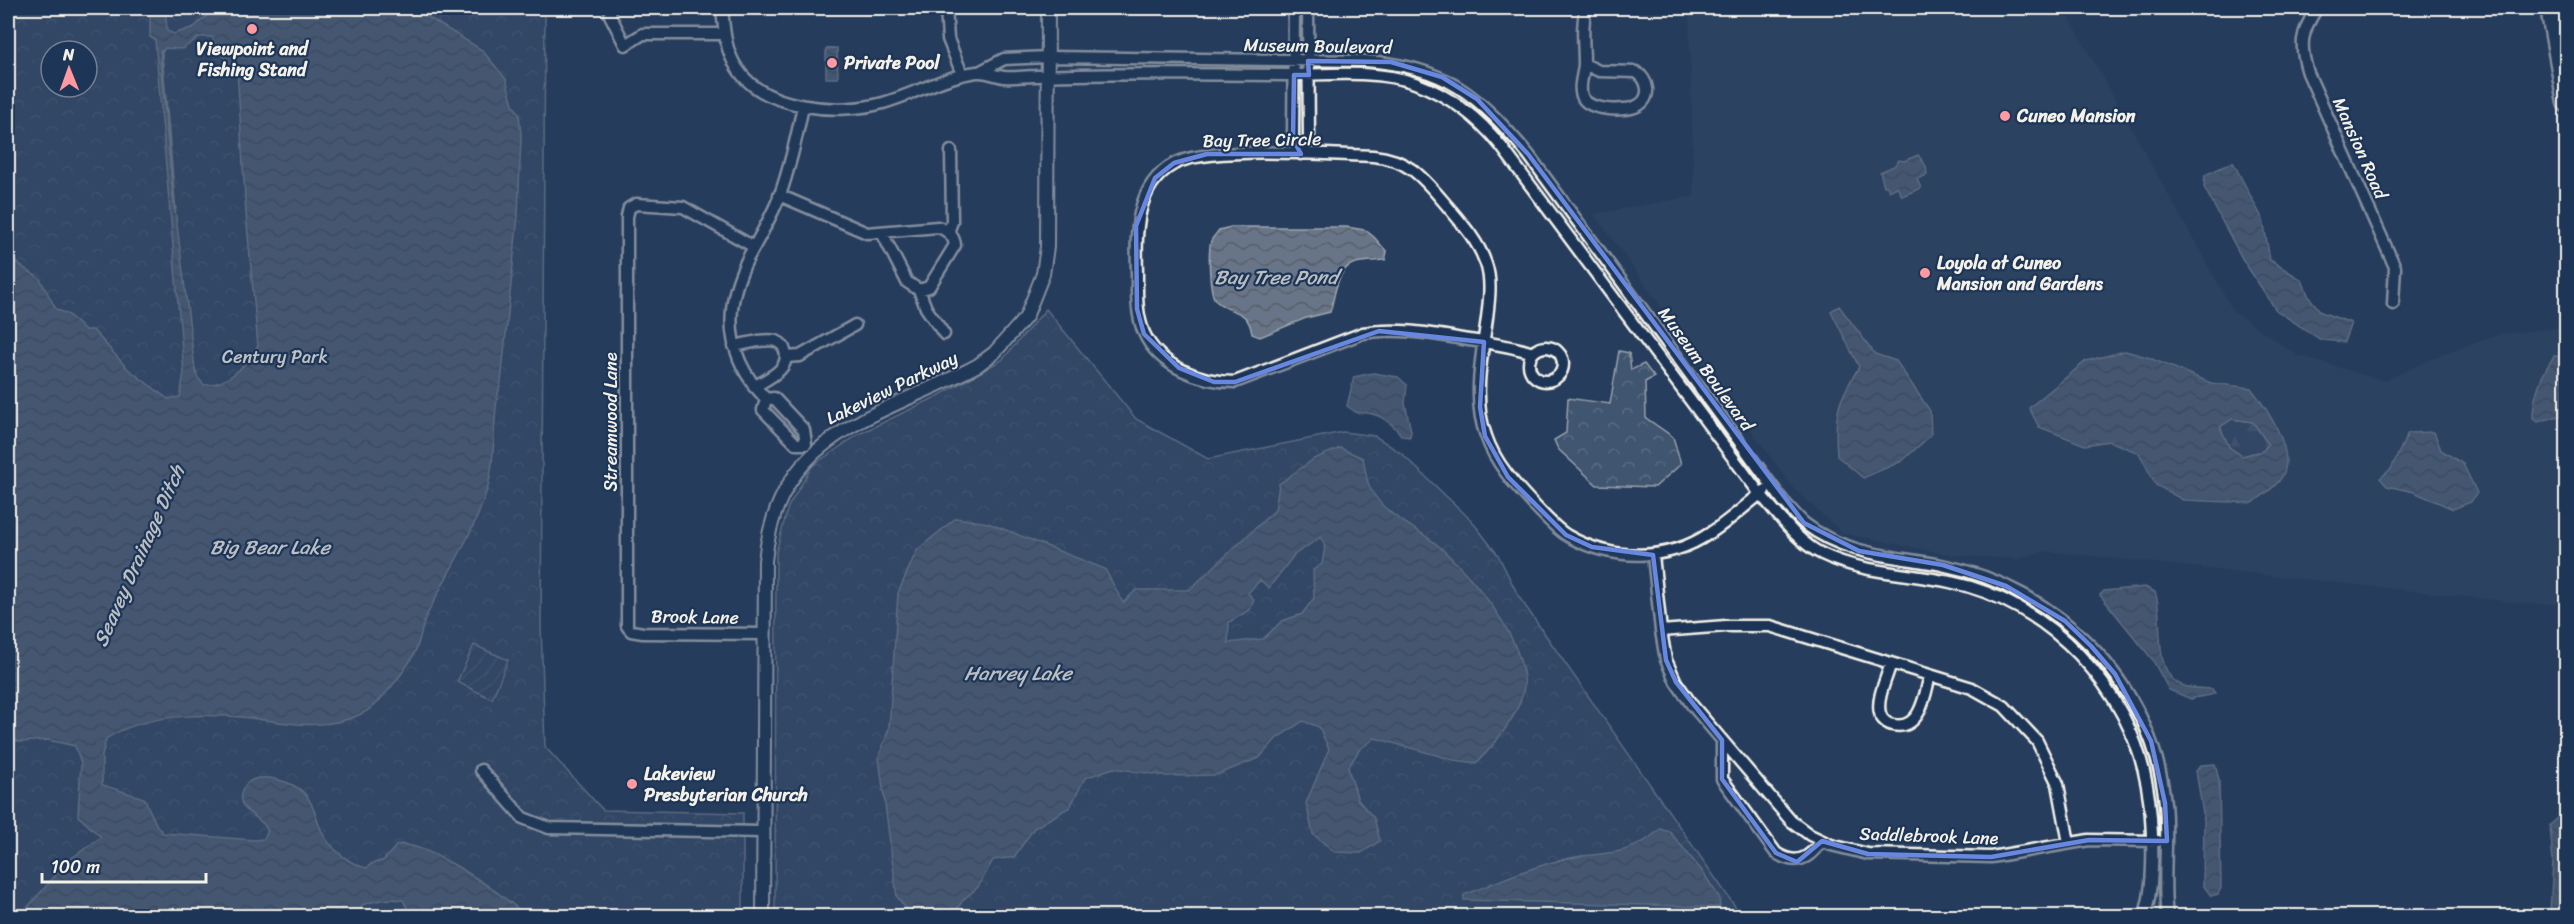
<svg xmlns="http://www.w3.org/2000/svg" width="2574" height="924" font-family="Sriracha,sans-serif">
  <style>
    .built { fill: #334966 }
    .forest { fill: url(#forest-firs); stroke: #9aa2ac; stroke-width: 1.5 }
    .park { fill: url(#park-crowns); stroke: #9aa2ac; stroke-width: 1.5; fill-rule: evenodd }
    .garden { fill: url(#garden-furrows); stroke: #9aa2ac; stroke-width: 1.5 }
    .water { fill: url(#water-waves); stroke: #9fa7ae; stroke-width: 1.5; fill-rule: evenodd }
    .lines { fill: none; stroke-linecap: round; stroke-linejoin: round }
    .stream { stroke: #9fa7ae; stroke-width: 3 }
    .minor-casing { stroke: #f4f1e8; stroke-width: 15 }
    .tertiary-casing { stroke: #f4f1e8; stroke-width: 16 }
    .primary-casing { stroke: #f4f1e8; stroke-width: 21 }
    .minor { stroke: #1d3557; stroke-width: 10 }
    .tertiary { stroke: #1d3557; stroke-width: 12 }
    .primary { stroke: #1d3557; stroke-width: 16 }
    .marked { fill: none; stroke: #6887de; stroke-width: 4.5; stroke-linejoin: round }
    .poi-dot { fill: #ff9aa2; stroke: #1d3557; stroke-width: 2 }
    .labels { text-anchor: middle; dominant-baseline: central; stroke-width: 4.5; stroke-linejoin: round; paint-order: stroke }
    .street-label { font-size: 18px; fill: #f4f1e8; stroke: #1d3557 }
    .poi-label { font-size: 18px; font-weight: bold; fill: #f4f1e8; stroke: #1d3557; text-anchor: start }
    .park-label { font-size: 18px; fill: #bec2c4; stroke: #1d3557 }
    .water-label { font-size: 20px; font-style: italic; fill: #bcbfc2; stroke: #1d3557 }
  </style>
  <defs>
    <pattern id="forest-firs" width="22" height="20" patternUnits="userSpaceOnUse" patternTransform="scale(1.5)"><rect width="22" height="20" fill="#40546f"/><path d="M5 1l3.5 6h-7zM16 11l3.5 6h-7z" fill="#5c6d84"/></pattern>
    <pattern id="park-crowns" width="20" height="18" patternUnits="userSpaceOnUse" patternTransform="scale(1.5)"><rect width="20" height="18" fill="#40546f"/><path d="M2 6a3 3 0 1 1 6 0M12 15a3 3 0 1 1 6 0" fill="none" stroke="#5c6d84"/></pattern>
    <pattern id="garden-furrows" width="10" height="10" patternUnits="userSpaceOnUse" patternTransform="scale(1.5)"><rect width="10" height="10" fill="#40546f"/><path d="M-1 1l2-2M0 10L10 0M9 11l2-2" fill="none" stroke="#5c6d84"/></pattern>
    <pattern id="water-waves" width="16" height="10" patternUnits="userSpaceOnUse" patternTransform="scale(1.5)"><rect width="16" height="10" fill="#677588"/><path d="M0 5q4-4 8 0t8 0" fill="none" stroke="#585e67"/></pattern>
  </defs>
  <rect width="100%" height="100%" fill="#263d5d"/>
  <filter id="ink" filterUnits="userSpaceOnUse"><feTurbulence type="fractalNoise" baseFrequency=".0167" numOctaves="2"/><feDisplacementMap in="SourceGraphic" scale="12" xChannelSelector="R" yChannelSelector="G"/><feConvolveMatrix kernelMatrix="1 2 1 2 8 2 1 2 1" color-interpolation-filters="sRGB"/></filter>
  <g filter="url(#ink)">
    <path class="built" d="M1787,8H2064L2234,312L2297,355L2385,381L2435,357L2501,334L2566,327V604H2533L2045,551L2018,559L1951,555L1842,533L1794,489L1594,214L1694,196L1689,15Z"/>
    <path class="forest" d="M2232,419L2253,422L2268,444L2263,451L2242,456L2229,447L2220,427Z"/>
    <path class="park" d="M8,8H545L541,626L545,747L603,810L743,813V916H8ZM51,51H87V87H51Z
      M1046,309L1136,419L1208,459L1343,432L1375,436L1401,453L1471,520L1498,555L1519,597L1739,912V916H775L776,552L788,507L812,466L859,434L938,396L1002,360Z
      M1619,351L1629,353L1631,370L1644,364L1654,377L1645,382L1646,418L1673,437L1681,464L1655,487L1597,485L1558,449L1554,440L1566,433L1568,398L1610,404Z"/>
    <path class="garden" d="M474,645L508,660L492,699L457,682Z"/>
    <path class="water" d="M150,8H165L167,31L174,34L194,27L209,14L229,8H413L482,50L506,79L513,104L519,114L521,135L518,215L501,382C491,415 497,452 488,486C475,533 447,572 426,617C421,629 420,644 413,656C404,672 379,705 363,713C333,729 296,725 265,720C217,713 147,711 106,739L102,756V785L144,798L157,826L163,833L254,840L264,839L268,831C263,818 244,814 241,801C239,794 244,785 250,781C265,773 294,782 305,794C315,805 316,820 322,832C330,848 350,865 367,868L371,864L384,860L397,845C423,839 508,896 525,916H411L403,900C388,898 376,900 362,905L357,916H24L26,909L69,860L101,837L78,816L81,763L75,746L48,740L20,742L8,738V257L40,279L56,309L69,315L84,330H93L128,369L168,399L180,397L184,372L155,40L150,37ZM200,37H212C217,51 225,60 237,69L246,213L258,346C245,366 229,385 204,385L198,378L195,369L172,185L160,61L161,54L165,48L182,49Z
      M837,48L838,78H826V49Z
      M1918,155L1926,166L1927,175L1917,179L1921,188L1902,196L1897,187L1889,191L1887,186H1884L1880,172L1894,166L1899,160L1904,161Z
      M2233,162L2263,220L2270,260L2302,280L2309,297L2321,312L2351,323L2344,342L2321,340L2276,310L2243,260L2204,187L2205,175Z
      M1231,227H1346L1365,230L1374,237L1387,252L1385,260C1375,261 1365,261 1356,263C1336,267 1335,297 1330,312L1306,318L1260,337L1252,334C1248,307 1232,316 1216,301C1209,294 1208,252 1211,241C1212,238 1217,233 1219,230Z
      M1839,306L1875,354L1896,361L1930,411L1931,435L1902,461L1863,478L1837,456C1834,414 1837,402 1859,367L1831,311Z
      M2125,351L2147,357L2211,383L2251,388C2267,409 2300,456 2279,481C2272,490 2261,496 2253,503L2183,500L2156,485L2139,453L2109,441L2085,445L2039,427L2029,408L2086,361ZM2232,419L2253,422L2268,444L2263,451L2242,456L2229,447L2220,427Z
      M2554,356H2566V414L2538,422L2533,419C2533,396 2541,375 2554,356Z
      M1373,373L1398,377L1407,385L1405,403L1411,431L1410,437L1402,436C1391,421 1376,411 1357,413L1347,406L1354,377Z
      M2434,432L2441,450L2463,464L2477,493L2471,502L2453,509L2414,492L2387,486L2380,478L2391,469L2408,433Z
      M1340,448L1363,458C1365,467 1366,480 1370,488C1386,519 1419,527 1442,549C1476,581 1518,631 1524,678C1527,706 1495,745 1476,763L1454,760L1375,738L1359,750L1348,768L1358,800L1374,818L1380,841L1361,853L1335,852L1313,834L1306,803L1329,749L1319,727L1303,721L1277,738L1259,758L1216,775L1168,776L1113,768L1085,778L1070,807L1034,828L1014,857L993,860L978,887L963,900L953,916H912L897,897L879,757L889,728L898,593L917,550L956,518L988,523L1105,569L1123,603L1136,590H1189L1275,510L1279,484L1314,459ZM1321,537L1325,547L1322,564L1313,570L1314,598L1302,614L1282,621L1263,639L1228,643L1229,622L1250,610L1254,600L1248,593L1260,580L1269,588L1294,555Z
      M2145,587L2155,592C2165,618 2150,675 2184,686C2193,689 2203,688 2212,689L2215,693C2208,698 2199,695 2191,699L2169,690L2152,659L2100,595L2104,591Z
      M2215,764L2219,780L2221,888L2218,894L2211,896L2203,885L2204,820L2196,771L2201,765Z
      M2566,799V916H2554L2550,913L2553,861L2550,825L2559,817Z
      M1660,829L1670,832L1702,871L1719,897L1720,907L1464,900V895C1497,882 1530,867 1565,859C1605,850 1626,860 1660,829Z"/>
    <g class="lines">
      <path class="stream" d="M161,51L175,209"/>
      <g class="minor-casing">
        <path id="minor" d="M611,8L610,15L625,45L643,34H724
          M722,8C724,29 725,50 737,68C763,110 840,115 883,103C915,94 945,76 977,72C986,71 995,76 1004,77C1014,78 1025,76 1035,76C1118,73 1201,74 1284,75C1326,75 1375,69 1415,83C1450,96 1478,117 1501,146L1760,494C1778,514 1797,542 1822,554C1861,573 1908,573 1950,582C2049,602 2130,688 2147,786C2153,818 2156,887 2144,916
          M946,8L948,39L962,74
          M1294,8L1293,139L1301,154
          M2317,8C2301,32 2299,45 2308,73L2395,267L2393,304
          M1584,64L1599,71L1636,72C1648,79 1653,98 1637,106C1625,112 1587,111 1582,96C1578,86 1584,74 1584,63C1584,44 1581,26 1586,8
          M981,71L1004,59L1048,57L1365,61C1446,66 1478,95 1528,154L1783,501C1790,508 1797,517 1805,524C1845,555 1894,556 1942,565C2058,588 2153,683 2165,803C2169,841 2162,879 2167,916
          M1301,154L1309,140L1308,8
          M779,195L867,233L938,227C947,230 954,235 955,245L929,287L919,290L907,282L882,233
          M948,232L952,222L951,151
          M754,247L683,207L636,204L629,208L627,217V626L631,631L643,633L764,634
          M919,290L926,308L944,334
          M734,346C746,344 764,338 776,341C781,343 784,346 785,351C791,370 766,379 754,387
          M1529 364a17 17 0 1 1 34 0a17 17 0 1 1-34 0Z
          M1533,353C1512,346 1490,343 1469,340C1433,334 1399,327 1363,333L1235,382C1201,382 1159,367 1144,333C1136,314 1137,294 1137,274C1136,235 1134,186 1174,164C1207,145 1330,155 1373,156C1407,159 1422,176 1443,201C1459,220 1478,240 1486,264C1492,281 1489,301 1487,318C1482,356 1472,399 1486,436C1495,463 1515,485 1535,506C1545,516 1556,529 1568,536C1612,561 1668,562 1710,533C1729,521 1746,505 1764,491
          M786,357L800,356L855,325
          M766,399L763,410L796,444H806L804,430L774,398L766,399C725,357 722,308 749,256C760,236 772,216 780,195C790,166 797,136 803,106
          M1653,555L1661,631L1666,660L1676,682L1692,705L1791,821L1810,835L1831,845L1868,854L1991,857L2089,840L2158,841
          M1661,631L1726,626H1770L1972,688L2004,706L2037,741L2058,784L2069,843
          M1891,663C1887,677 1876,699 1880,713C1881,719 1887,724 1893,725C1921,731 1925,694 1930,675
          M1722,740V779L1776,853C1796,866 1809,859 1822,841
          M481,770L523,818L549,828L762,832"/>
      </g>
      <g class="tertiary-casing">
        <path id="tertiary" d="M763,916L765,561C777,430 880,418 978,365L994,353L1026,317L1043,274L1047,247L1048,8"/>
      </g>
      <g class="primary-casing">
        <path id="primary" d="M2549,8L2566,103"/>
      </g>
      <use href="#minor" class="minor"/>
      <use href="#tertiary" class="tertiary"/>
      <use href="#primary" class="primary"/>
    </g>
  </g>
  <path d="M0 0H2574V924H0ZM1308,61L1391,62L1442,77L1477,99L1528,154L1804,523L1859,551L1943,565L2006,586L2065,621L2091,646L2115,674L2151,741L2165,803L2167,841L2089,840L1991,857L1868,854L1822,841L1797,862L1776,853L1722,779V740L1676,682L1666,660L1653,555L1592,547L1566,535L1508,477L1485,436L1480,407L1484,342L1379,331L1235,382H1214L1179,368L1144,334L1137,309L1136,226L1155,178L1174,163L1207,154H1301L1293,139L1294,75H1309Z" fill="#263d5d" fill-opacity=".55" fill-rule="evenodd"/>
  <path class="marked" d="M1308,61L1391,62L1442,77L1477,99L1528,154L1804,523L1859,551L1943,565L2006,586L2065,621L2091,646L2115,674L2151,741L2165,803L2167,841L2089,840L1991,857L1868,854L1822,841L1797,862L1776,853L1722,779V740L1676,682L1666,660L1653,555L1592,547L1566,535L1508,477L1485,436L1480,407L1484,342L1379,331L1235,382H1214L1179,368L1144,334L1137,309L1136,226L1155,178L1174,163L1207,154H1301L1293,139L1294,75H1309Z"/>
  <g class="poi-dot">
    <circle cx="252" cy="29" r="6"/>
    <circle cx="832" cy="63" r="6"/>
    <circle cx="2005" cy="116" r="6"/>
    <circle cx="1925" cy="273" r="6"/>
    <circle cx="632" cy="784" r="6"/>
  </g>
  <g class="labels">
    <g class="street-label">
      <text transform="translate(1318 46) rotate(1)">Museum Boulevard</text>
      <text transform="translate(1262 140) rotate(-1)">Bay Tree Circle</text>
      <text transform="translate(2360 148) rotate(66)">Mansion Road</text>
      <text transform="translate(1706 369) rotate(54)">Museum Boulevard</text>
      <text transform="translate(892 388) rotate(-26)">Lakeview Parkway</text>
      <text transform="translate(611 422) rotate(-90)">Streamwood Lane</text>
      <text transform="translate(695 617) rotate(1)">Brook Lane</text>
      <text transform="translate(1929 836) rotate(2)">Saddlebrook Lane</text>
    </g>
    <g class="poi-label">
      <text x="252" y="49" text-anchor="middle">Viewpoint and<tspan x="252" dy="21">Fishing Stand</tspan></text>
      <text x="844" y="63">Private Pool</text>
      <text x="2017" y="116">Cuneo Mansion</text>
      <text x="1937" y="263">Loyola at Cuneo<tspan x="1937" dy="21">Mansion and Gardens</tspan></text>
      <text x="644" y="774">Lakeview<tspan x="644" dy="21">Presbyterian Church</tspan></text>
    </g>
    <g class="park-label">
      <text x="275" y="357">Century Park</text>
    </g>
    <g class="water-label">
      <text x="1276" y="277">Bay Tree Pond</text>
      <text x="270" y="547">Big Bear Lake</text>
      <text transform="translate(139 556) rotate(-66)">Seavey Drainage Ditch</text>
      <text x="1018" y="673">Harvey Lake</text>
    </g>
  </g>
  <rect width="2574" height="924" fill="none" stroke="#1d3557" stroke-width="30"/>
  <rect x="15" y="15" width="2544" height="894" fill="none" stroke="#f4f1e8" stroke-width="2" filter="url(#ink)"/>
  <g transform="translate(69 69) rotate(359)"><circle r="28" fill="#1d3557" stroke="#738091" stroke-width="1.5"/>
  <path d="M0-4.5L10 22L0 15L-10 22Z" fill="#ff9aa2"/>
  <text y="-9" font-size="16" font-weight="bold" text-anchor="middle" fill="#f4f1e8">N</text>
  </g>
  <path d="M42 873v9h164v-9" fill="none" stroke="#f4f1e8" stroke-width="3"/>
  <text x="51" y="873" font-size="18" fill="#f4f1e8" stroke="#1d3557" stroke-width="4.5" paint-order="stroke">100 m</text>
</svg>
